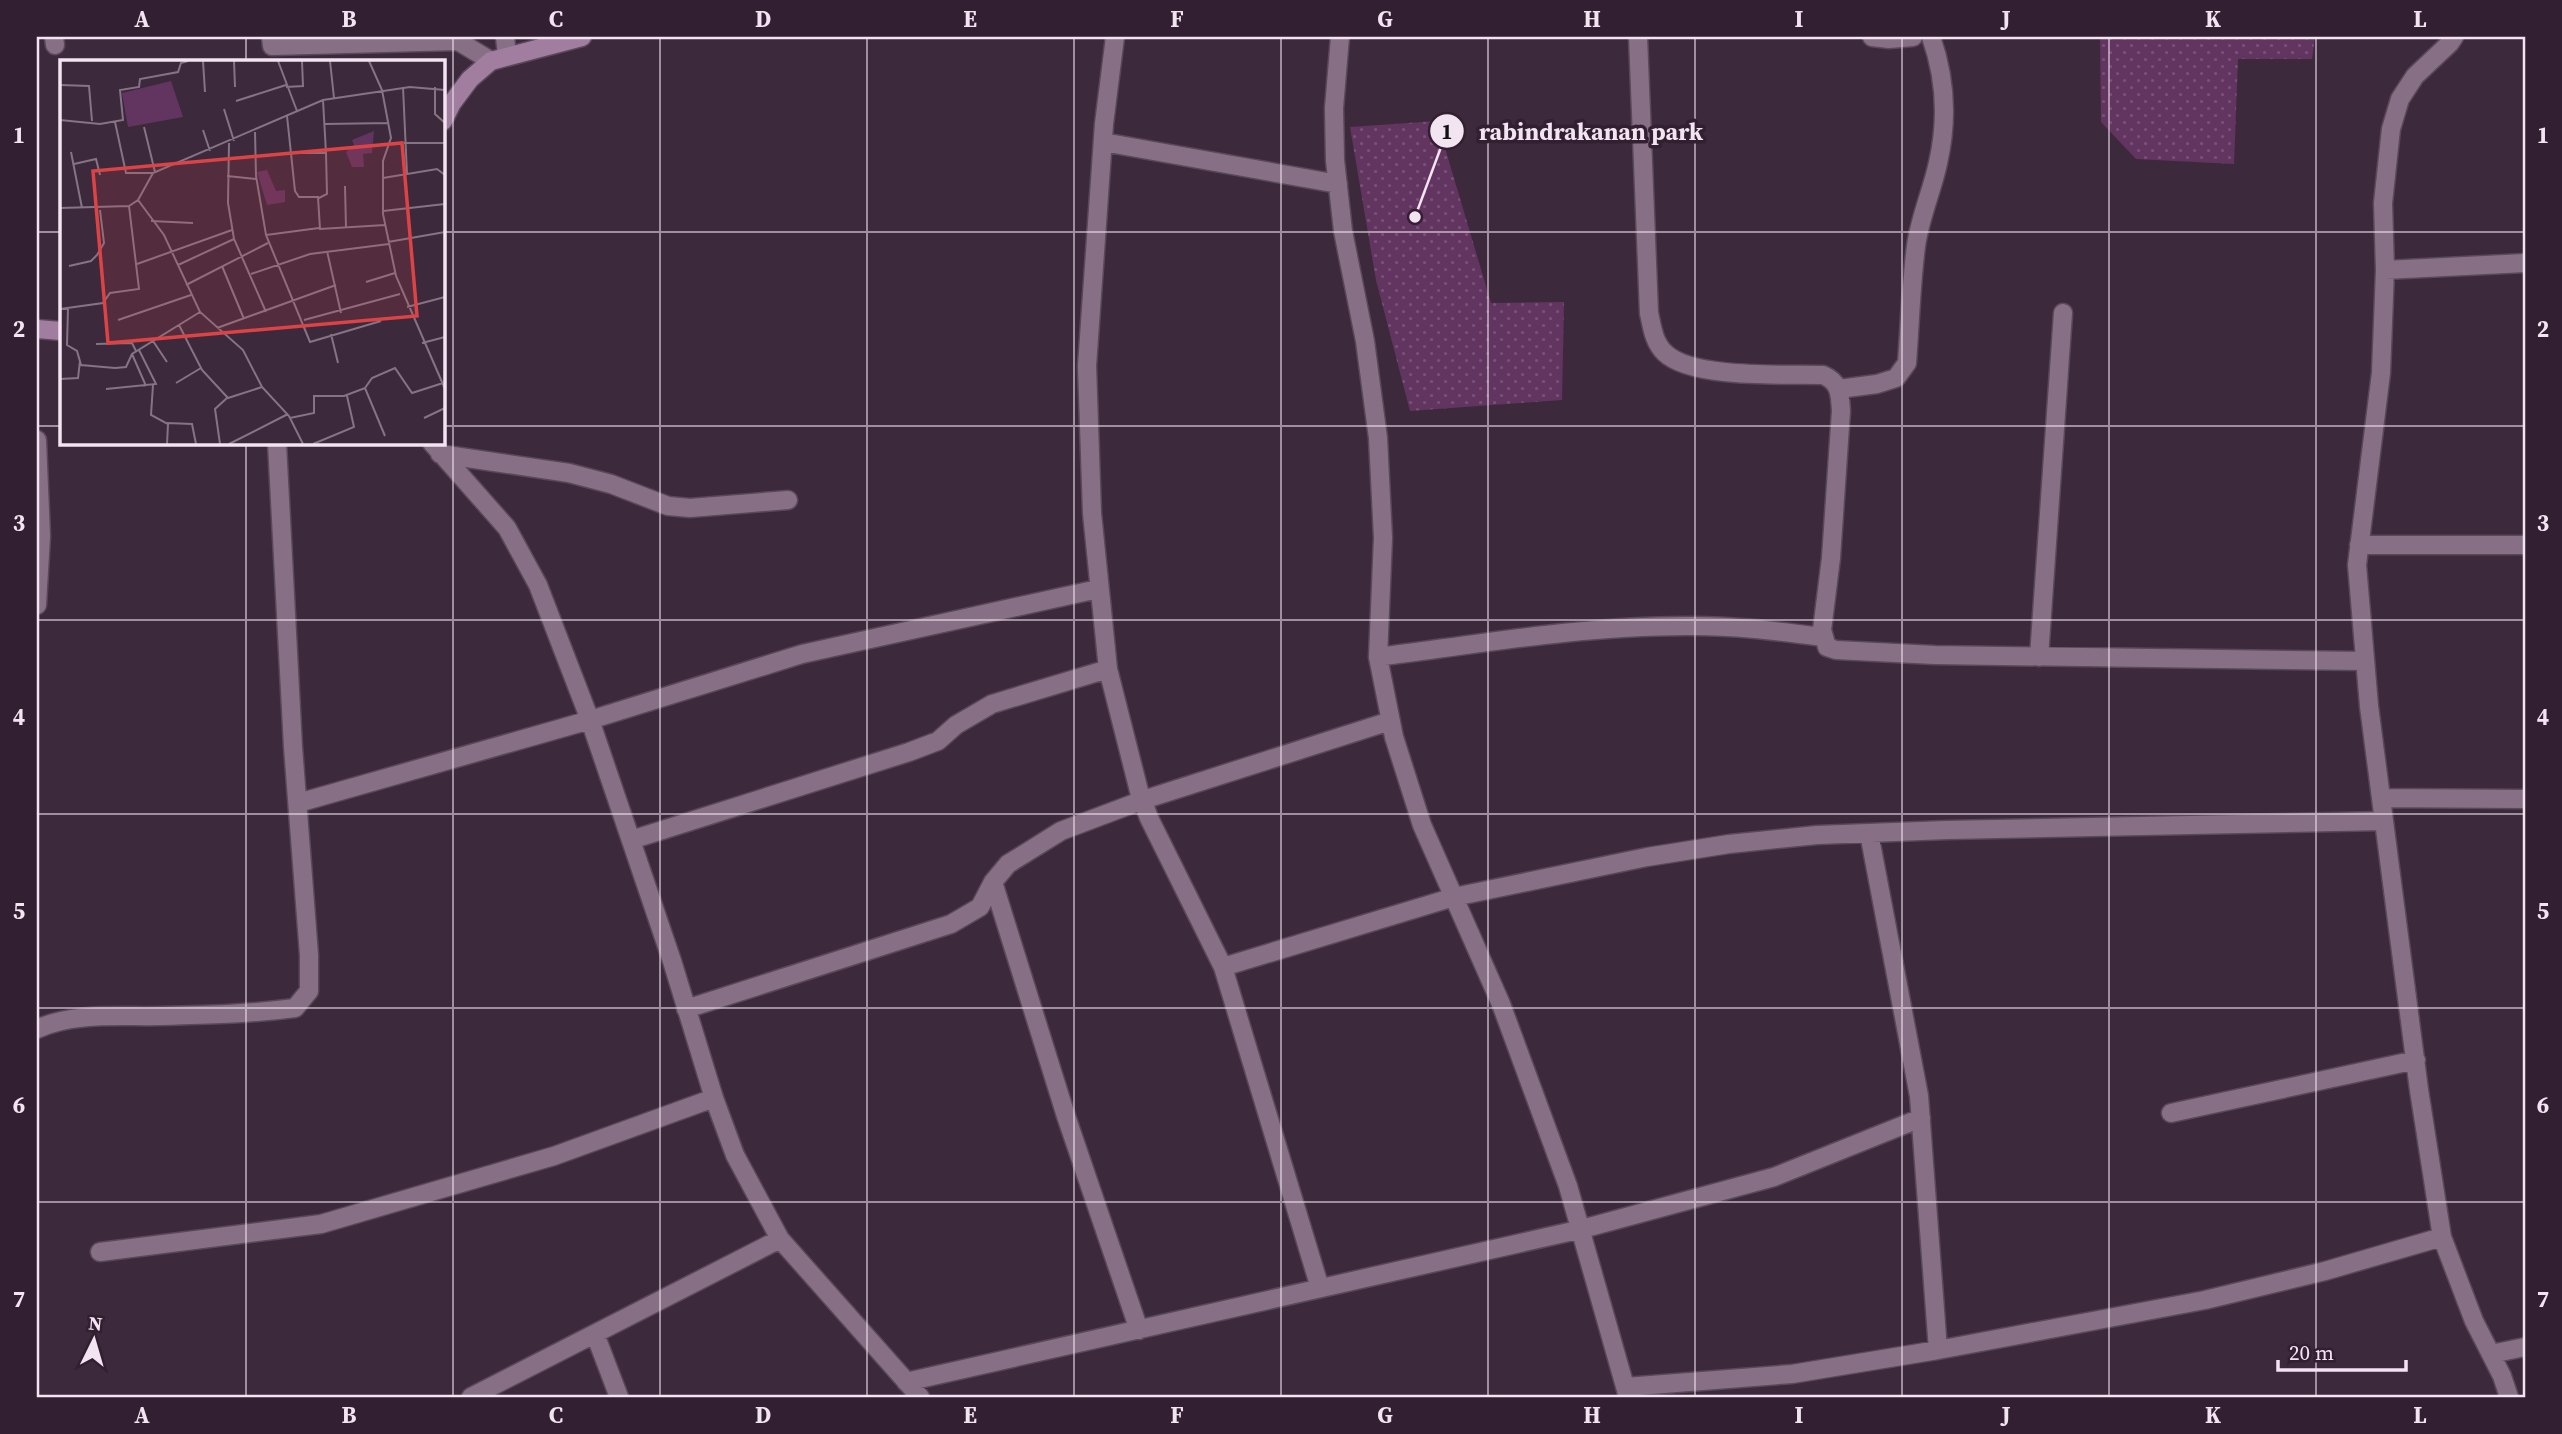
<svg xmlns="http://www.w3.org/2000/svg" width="2562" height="1434" font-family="'Source Serif 4',serif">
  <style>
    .green { fill: url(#green-dots) }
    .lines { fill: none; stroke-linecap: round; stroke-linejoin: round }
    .street-casing { stroke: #594859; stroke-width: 21 }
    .secondary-casing { stroke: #594859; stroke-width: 21 }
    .street { stroke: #877086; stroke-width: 18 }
    .secondary { stroke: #a17ea0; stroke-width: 18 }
    .grid { fill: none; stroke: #f2e4f1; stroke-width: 2; stroke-opacity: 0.55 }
    .inset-road { fill: none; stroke: #857484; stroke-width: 2 }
    .view { fill: #da4446; fill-opacity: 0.15; stroke: #da4446; stroke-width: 3.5 }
    .inset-edge { fill: none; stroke: #f2e4f1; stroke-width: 3.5 }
    .leader { fill: none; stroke: #f2e4f1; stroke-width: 2.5 }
    .callout-dot { fill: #f2e4f1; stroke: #321f31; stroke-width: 2.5 }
    .mark-label { font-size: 21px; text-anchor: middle; font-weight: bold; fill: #111 }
    .callout-label { font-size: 24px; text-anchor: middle; font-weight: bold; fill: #f2e4f1; stroke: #321f31; stroke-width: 7; stroke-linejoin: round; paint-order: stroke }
    .neatline { fill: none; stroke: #f2e4f1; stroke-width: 2.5 }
    .grid-label { font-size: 23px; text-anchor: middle; font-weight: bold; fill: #f2e4f1 }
  </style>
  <defs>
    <pattern id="green-dots" width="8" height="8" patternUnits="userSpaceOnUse" patternTransform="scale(1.75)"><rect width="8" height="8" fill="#623460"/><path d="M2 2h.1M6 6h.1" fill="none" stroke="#795177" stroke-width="1.8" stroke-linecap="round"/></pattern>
  </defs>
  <rect width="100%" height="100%" fill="#3d293c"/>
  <path class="green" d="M2100,37H2315L2312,59H2238L2234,164L2136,159L2101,122Z
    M1437,121L1491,303L1564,302L1562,400L1410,411L1376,280L1350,127Z"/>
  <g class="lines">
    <g class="street-casing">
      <path id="street" d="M54,37L55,45
        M271,37L272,46L458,41L491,61
        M505,37L507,56
        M1115,37L1104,124L1087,366L1092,513L1108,669L1139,791L1149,818L1223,967L1320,1288
        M1340,37L1334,108L1335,160L1343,231L1365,341L1378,438L1383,538L1378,657L1394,737L1422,825L1501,1004L1568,1186L1628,1397
        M1638,37L1649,313C1652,327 1654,343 1665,353C1692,379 1784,374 1823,375C1840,382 1840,394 1841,411L1831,558L1822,630L1827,647L1836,650L1935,655L2365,661
        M1872,37L1889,39L1913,37
        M2454,37L2450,43L2415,76L2400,99L2391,129L2383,203L2385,270L2381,373L2357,565L2369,706L2419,1090L2442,1237L2474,1321L2502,1376L2509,1397
        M1103,142L1338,184
        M2385,270L2525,263
        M1839,389L1877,384L1896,378L1907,363C1910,324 1911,285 1916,246C1920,217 1932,191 1938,163C1948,119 1946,79 1931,37
        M37,440L41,536L37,605
        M432,443L507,528L538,585L590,720L672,961L714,1098L735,1155L780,1239L920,1397
        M440,454L569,473L611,484L668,506L690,508L788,500
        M2359,545H2525
        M1378,657C1479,644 1582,626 1685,626C1731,625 1776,631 1822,637
        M2039,657L2063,313
        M2381,798L2525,799
        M298,803L590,720L802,654L1098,589
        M1869,833L1919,1096L1938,1350
        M631,840L909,752L938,741L956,725L992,704L1108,669
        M993,882L1066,1116L1139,1330
        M1223,967L1454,897L1647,857L1729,844L1817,835L1947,830L2384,821
        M686,1009L951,924L980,907L993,882L1008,864L1061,831L1143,800L1390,721
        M37,1029C73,1012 120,1017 160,1016C205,1015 250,1014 295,1008L309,991V955L293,747L277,443
        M2171,1113L2416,1060
        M100,1252L321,1224L554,1156L714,1098
        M595,1334L619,1397
        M2491,1354L2525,1347
        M906,1382L1582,1229L1774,1177L1921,1118
        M1625,1387L1792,1374L1938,1350L2205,1300L2325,1271L2442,1237
        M471,1397L780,1239"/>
    </g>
    <g class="secondary-casing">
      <path id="secondary" d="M443,121L452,103L470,79L491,61L582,37
        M37,329L61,331"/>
    </g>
    <use href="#street" class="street"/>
    <use href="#secondary" class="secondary"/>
  </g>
  <path class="grid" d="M246,37V61M453,37V1397M660,37V1397M867,37V1397M1074,37V1397M1281,37V1397M1488,37V1397M1695,37V1397M1902,37V1397M2109,37V1397M2316,37V1397M37,232H61M443,232H2525M37,426H61M443,426H2525M246,443V1397M37,620H2525M37,814H2525M37,1008H2525M37,1202H2525"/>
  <g transform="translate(60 60)">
    <rect width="385" height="385" fill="#3d293c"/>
    <path d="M111,21L123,57L68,67L62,33ZM314,71L312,93L303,94L304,107H292L286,92L294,85L292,80ZM207,110L216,131L225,130V142L207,145L197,112Z" fill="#623460"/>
    <path class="inset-road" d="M143,1L145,32M174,1L175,27M218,1L237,51M270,1L274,38M309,1L322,30L331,78L323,101V154L336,216L385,329M0,25L29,26L32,61M226,27L243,26L242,1M343,27L347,114M375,27V54L385,63M176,41L226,25M164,49L174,81M227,56L235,131L239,137H258L260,169L325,165M0,60L40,64L63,60L60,30L79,27L80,19L118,12L121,3L128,1M55,62L66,113H93M265,64L329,63M84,67L95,112M143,70L150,91M195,72L196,116L206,175L250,282L321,261M169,83L168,143L174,179L206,252M344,83H385M11,92L22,148M230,93H266L263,40M14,104L36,99L40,115M167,116L196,119M323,118L377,109L385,115M285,126L286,168M259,138L267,134L266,93M78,140L104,175L140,252L183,290L202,327L229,356L243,384M0,148L69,146L78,140L93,113L263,40L350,27L385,30M323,151L385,144M91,161L133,163M206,175L259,168M328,182L385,172M267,191L281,253M77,204L172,170M118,205L174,179M9,206L31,201L37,195L44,183L40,150M162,206L184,259M191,214L250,194L329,184M306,222L335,213M126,225L208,183M347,247L385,237M8,248L7,285L17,291L21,305L55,308L66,307L72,294L140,252M0,249L43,243L50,233L79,229L69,146M58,260L131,235M244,260L340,234M119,265L142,310L168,338L202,327M157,268L276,225M271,274L278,303M93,281L107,302M362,283L385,277M36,284L72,283L76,291M72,294L86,326M0,319L18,318L20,301M116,323L141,308M93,325L91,355L108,364L107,384M305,328L312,318L335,308L352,333L383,323M46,329L96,324L79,290M230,358L254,353V336H284L305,328L325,376M364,358L385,348M107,363L132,364L136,384M160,384L155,349L167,338M169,384L228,354M253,384L294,367L287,336"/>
    <path class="view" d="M342,83L357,256L48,283L33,111Z"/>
    <rect width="385" height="385" class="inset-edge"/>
  </g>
  <path class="leader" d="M1415 217L1447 131"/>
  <g class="callout-dot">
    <circle cx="1415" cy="217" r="7"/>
    <circle cx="1447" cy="131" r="18"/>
  </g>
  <g class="mark-label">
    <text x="1447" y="139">1</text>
  </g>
  <g class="callout-label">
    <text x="1591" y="140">rabindrakanan park</text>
  </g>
  <rect width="2562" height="1434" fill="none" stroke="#321f31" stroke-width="77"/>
  <g transform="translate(94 1340) rotate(5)" stroke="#321f31" stroke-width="5" paint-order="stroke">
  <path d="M0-5L12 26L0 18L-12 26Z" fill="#f2e4f1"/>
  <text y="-10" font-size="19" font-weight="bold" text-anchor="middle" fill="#f2e4f1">N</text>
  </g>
  <path d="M2278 1360v10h128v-10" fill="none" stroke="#f2e4f1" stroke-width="3.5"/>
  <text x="2289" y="1360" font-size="21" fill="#f2e4f1" stroke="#321f31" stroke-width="5" paint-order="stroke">20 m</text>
  <rect x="38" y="38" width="2486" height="1358" class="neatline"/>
  <g class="grid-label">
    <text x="142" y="27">A</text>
    <text x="349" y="27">B</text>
    <text x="556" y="27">C</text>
    <text x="763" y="27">D</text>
    <text x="970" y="27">E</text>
    <text x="1177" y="27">F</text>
    <text x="1385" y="27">G</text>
    <text x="1592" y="27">H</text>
    <text x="1799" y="27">I</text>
    <text x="2006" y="27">J</text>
    <text x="2213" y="27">K</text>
    <text x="2420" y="27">L</text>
    <text x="19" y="143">1</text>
    <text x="2543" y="143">1</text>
    <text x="19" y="337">2</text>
    <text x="2543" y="337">2</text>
    <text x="19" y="531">3</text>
    <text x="2543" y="531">3</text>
    <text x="19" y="725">4</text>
    <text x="2543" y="725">4</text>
    <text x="19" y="919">5</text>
    <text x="2543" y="919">5</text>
    <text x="19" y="1113">6</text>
    <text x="2543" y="1113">6</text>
    <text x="19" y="1307">7</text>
    <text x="2543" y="1307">7</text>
    <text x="142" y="1423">A</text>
    <text x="349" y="1423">B</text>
    <text x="556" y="1423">C</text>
    <text x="763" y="1423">D</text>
    <text x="970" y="1423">E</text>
    <text x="1177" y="1423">F</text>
    <text x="1385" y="1423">G</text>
    <text x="1592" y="1423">H</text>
    <text x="1799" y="1423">I</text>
    <text x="2006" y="1423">J</text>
    <text x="2213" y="1423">K</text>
    <text x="2420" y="1423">L</text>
  </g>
</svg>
